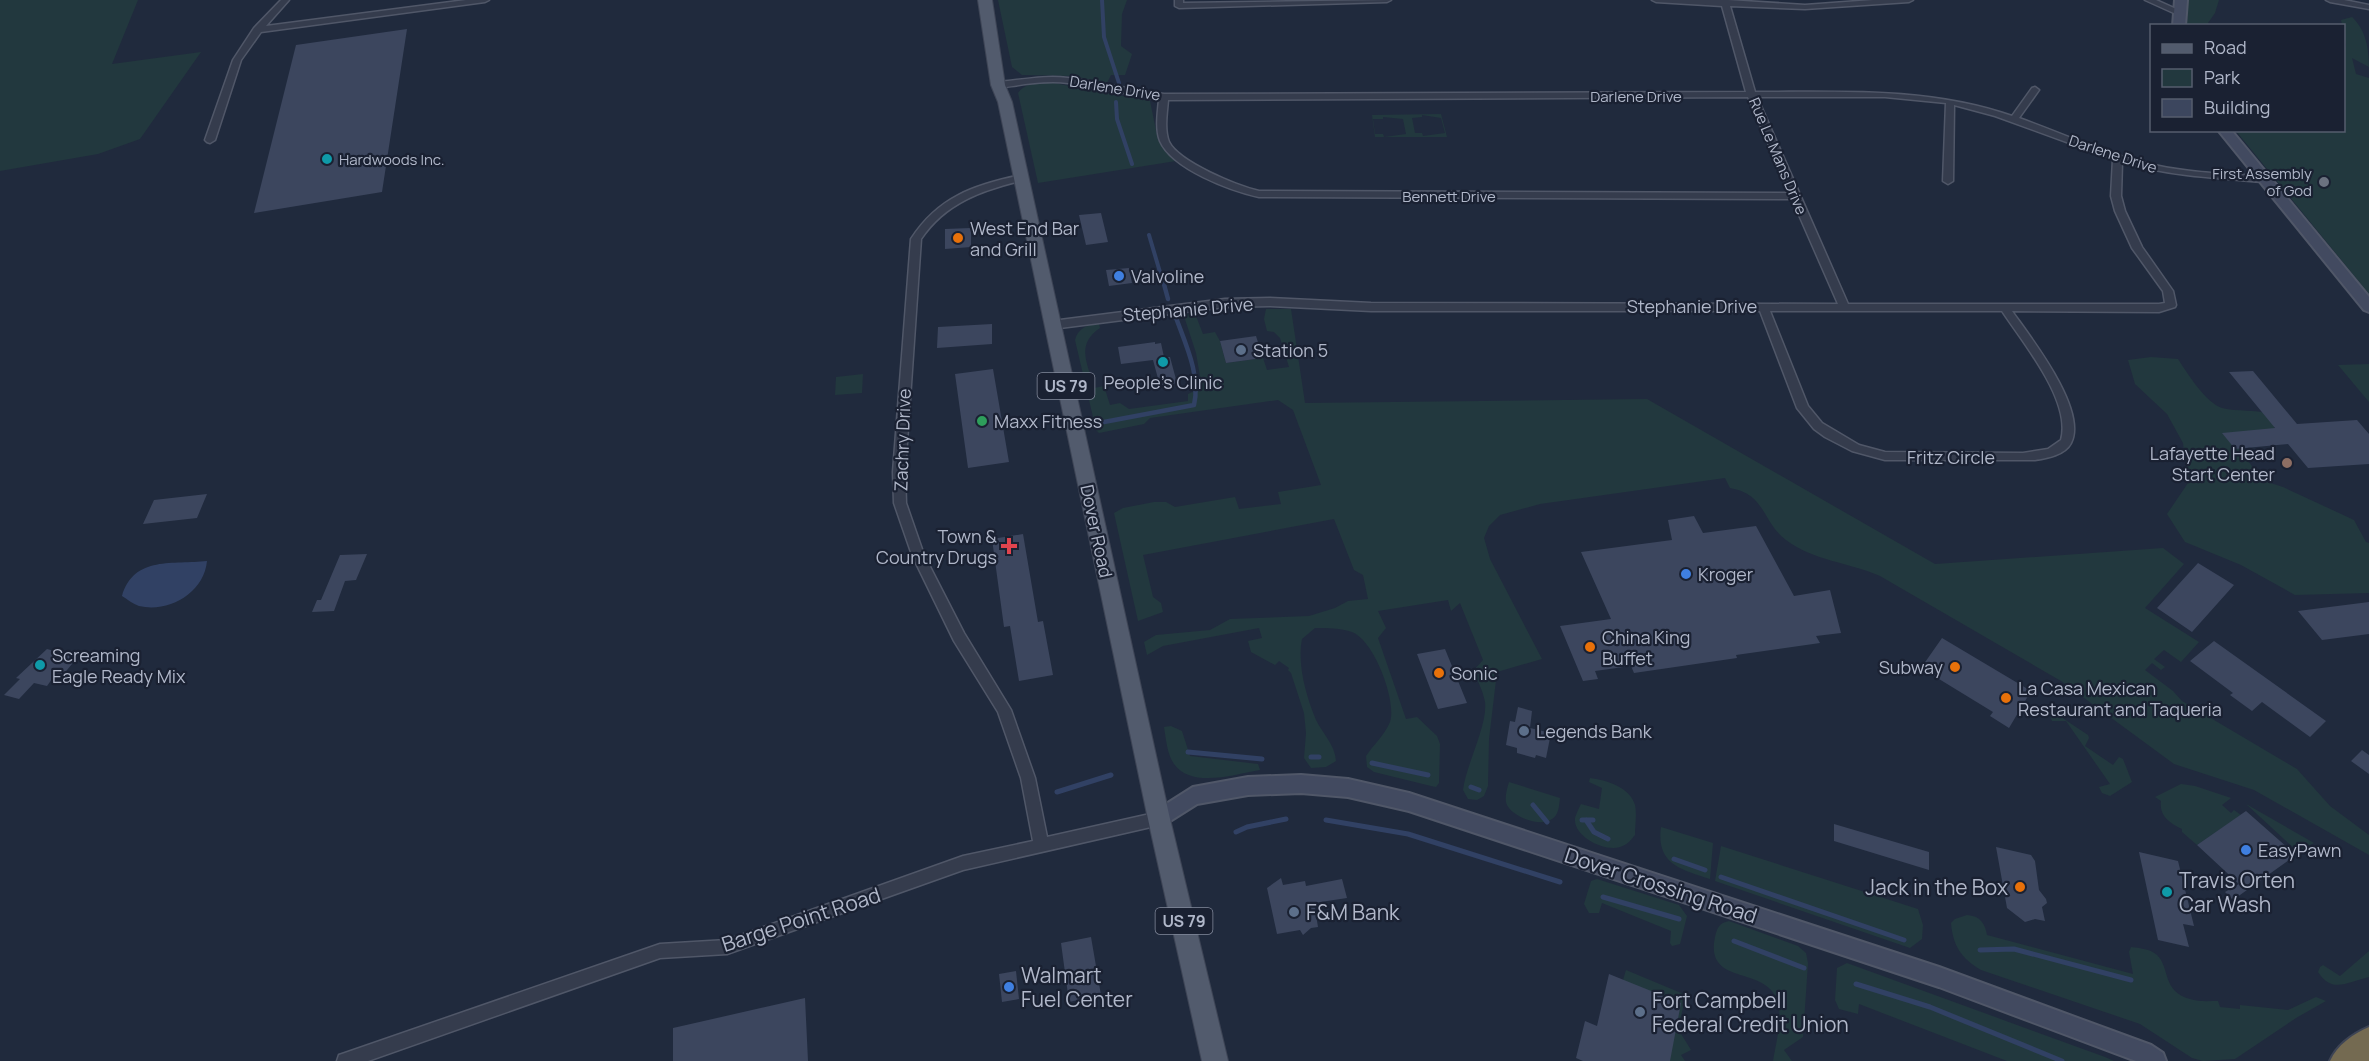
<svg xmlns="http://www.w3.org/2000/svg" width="2369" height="1061" font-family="Manrope,sans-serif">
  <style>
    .green { fill: #22383e; fill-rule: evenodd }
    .water { fill: #314164 }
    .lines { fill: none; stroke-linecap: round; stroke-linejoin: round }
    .stream-far2 { stroke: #314164; stroke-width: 4 }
    .stream-far1 { stroke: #314164; stroke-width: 4.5 }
    .stream { stroke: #314164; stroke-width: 5 }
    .building { fill: #3c465e }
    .street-casing { stroke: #505768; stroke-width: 3 }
    .secondary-casing { stroke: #505768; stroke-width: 4 }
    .primary-casing { stroke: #3e4556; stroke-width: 2 }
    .highway-casing { stroke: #3d4455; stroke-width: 4 }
    .street { fill: #353c4d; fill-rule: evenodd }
    .secondary { fill: #424a60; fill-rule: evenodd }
    .primary { fill: #525b6d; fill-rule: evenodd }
    .highway { fill: #746a51; fill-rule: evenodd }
    .culture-dot { fill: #0f9aa8; stroke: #1a2132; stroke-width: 2 }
    .worship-dot { fill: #6b7280; stroke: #1a2132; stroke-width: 2 }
    .food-dot { fill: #e8710a; stroke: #1a2132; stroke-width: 2 }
    .shop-dot { fill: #3f7fe0; stroke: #1a2132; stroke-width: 2 }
    .service-dot { fill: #5c6f8a; stroke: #1a2132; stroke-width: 2 }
    .leisure-dot { fill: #2e9e5b; stroke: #1a2132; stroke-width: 2 }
    .education-dot { fill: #8d6e63; stroke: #1a2132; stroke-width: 2 }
    .health-dot { fill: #e0444e; stroke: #1a2132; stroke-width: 2 }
    .labels { text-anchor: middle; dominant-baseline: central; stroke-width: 4.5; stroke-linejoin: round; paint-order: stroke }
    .far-street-label { font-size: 15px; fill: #b0b7c9; stroke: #1a2132 }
    .far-poi-label { font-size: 15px; fill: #b0b7c9; stroke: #1a2132; text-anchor: start }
    .shield { fill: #1a2132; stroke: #838a9c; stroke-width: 1.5 }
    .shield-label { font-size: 16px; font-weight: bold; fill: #b0b7c9 }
    .poi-label { font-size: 18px; fill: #b0b7c9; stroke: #1a2132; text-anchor: start }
    .street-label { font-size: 18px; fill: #b0b7c9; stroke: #1a2132 }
    .near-poi-label { font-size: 21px; fill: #b0b7c9; stroke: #1a2132; text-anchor: start }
    .near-street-label { font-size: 21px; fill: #b0b7c9; stroke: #1a2132 }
  </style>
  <rect width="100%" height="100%" fill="#202a3d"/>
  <path class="green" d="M0,0H138L112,64L201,52L140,139L98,154L0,171Z
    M998,0H1127L1122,14L1121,46L1132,54L1125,75H1111L1107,83L1073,76L1022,75L1012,67Z
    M2188,0H2219L2215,13L2208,23L2211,25L2187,26Z
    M2352,17C2366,30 2369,49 2369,67L2352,58L2356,74L2369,78V294L2236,131L2344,130V50L2346,45L2341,20Z
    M1054,83L1150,101L1158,140L1176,161L1038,183L1018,93C1026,81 1041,83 1054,83Z
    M1441,114L1447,137H1375L1372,115ZM1422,115L1441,118L1445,133L1423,136L1422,133H1415L1412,118L1422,117ZM1383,117L1403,119L1406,134L1384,137L1383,134H1375L1373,119H1383Z
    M1266,309H1291L1305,403L1647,399L1935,564L2163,548L2184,564L2145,608L2199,642L2181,662L2164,650L2154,659L2165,667L2161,670L2152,663L2145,670L2173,691L2182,701L2297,769L2330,806L2369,835V855L2254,790L2174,764L2061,681L1880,576C1848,562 1814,561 1786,540C1762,522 1766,494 1730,488L1725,478L1540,504L1500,515L1489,526L1484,538L1490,559L1542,659L1497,672L1489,739L1488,786L1484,796L1477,800L1468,799L1463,790C1466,765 1488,724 1485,702C1483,690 1477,681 1474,670L1483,660L1460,603L1451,611L1448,600L1378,611L1386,628L1378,638L1406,719L1417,717L1437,736L1440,744L1439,783L1436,787L1431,786L1374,772L1367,767L1366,756C1374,744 1384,736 1390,722C1397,701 1374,640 1352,632C1341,628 1327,628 1315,628L1302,639C1297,664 1306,696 1316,720C1323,734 1335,745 1336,761L1326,767L1311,768L1304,758L1306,733L1304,713L1291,673L1288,670L1289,668L1279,661L1275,665L1251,652L1248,641L1262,638L1259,628L1163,646L1147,655L1144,642L1156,635L1210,630L1230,619L1309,616L1335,608L1348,601L1368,599L1363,575L1354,570L1334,519L1143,555L1153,597L1161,603L1163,612L1138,621L1114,513L1123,508L1154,502H1166L1175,507L1235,497L1239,509L1281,504L1278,492L1321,485L1293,410L1278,400L1150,418L1144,424L1099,433L1096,430L1075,340C1078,328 1088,324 1099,324L1100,328C1075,345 1088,363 1094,388L1104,386L1110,405L1120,403L1129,409L1188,401V394L1202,388L1196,353L1183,313L1196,316L1203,334L1215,332L1220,341L1226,363L1263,358L1267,370L1289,367L1280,338L1274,332L1267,331L1264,319Z
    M2151,357L2178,359C2187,373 2206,403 2222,408C2238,412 2254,409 2270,414L2274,422V435L2235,442C2241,454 2255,466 2258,479L2283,487L2354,520L2366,542L2369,543V593L2295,595L2241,565L2185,542L2167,514L2188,483L2183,443L2167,414L2135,384L2128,360Z
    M2369,364V402L2338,365Z
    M863,374L862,393L835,395L836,377Z
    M2052,711L2088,735L2089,738L2085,746L2113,765L2119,757L2123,759L2132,782L2110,796L2102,793L2099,787L2110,784L2066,721H2052L2049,712Z
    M1171,726L1182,731L1190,756L1258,764L1260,770C1235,774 1192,789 1174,764C1167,754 1166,739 1164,727Z
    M1590,778C1606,780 1630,787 1635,805C1637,814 1635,825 1635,835C1631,840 1627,845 1620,847C1605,852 1573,837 1575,818C1576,814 1579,808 1581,804L1599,809L1602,788L1589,782Z
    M1509,782L1560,798C1559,805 1559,815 1552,819C1541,828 1513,817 1507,805C1504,798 1507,789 1509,782Z
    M2181,784L2195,786L2231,798L2222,805L2231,813L2234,810L2241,815L2197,845L2182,832V829C2170,823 2159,816 2161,801L2155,797Z
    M2246,804L2314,843L2298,852Z
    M1661,827L1713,843L1710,879C1680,869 1656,864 1661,827Z
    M1721,846L1918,909L1923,925L1922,939L1910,948L1715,881Z
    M1597,879L1679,905L1687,916L1680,944L1672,946L1670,943L1671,931L1602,903L1599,913H1589L1584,904L1591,881Z
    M1967,915C1980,916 1985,923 1987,935L2133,974L2129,952L2131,947C2140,948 2150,949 2157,955C2170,967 2162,992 2190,999C2198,1002 2209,1001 2218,1001L2220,1007L2240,1009V1005L2288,1010L2316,997L2326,1001L2296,1018L2235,1059L2203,1061L2192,1058L2140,1024L1981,970C1961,958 1953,946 1951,923L1955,919Z
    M1729,921L1798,946L1806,953L1808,963L1803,1037L1784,1050L1792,1061H1773C1776,1042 1784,1015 1776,997C1761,966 1705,985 1715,937C1717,928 1719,923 1729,921Z
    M2369,951V977C2347,982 2332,994 2318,972L2320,967L2323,965L2340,976Z
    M1847,963L2105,1057L2114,1061H2007L1859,1004L1858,1014L1839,1009L1835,1000L1837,968Z
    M1626,970L1686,995L1678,1029L1691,1050L1681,1055L1685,1061H1670L1623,980Z"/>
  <path class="water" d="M207,561C204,593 169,613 139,606C133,604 127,599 122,596C134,555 174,565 207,561Z"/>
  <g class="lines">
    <path class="stream-far2" d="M1102,0L1104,37L1119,83
      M1116,102L1117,119L1132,164
      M1149,235L1162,279"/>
    <path class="stream-far1" d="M1162,277L1168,299
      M1104,422L1194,405C1201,375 1185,343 1175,315"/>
    <path class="stream" d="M1188,752L1262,759
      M1311,757H1319
      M1372,763L1428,775
      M1471,787L1479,790
      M1057,792L1111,775
      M1533,805L1547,822
      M1326,820L1408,834L1560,882
      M1582,820H1593
      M1586,820L1594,832L1608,839
      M1236,832L1247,827L1286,819
      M1674,859L1705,870
      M1721,877L1904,940
      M1603,897L1679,919
      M1734,941L1804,968
      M1980,950L2014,949L2131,980
      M1856,984L1930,1007L2062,1061"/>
  </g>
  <path class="building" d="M407,29L382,192L254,213L296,45Z
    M1101,213L1108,242L1086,245L1079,215Z
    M971,228V247L945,249V229Z
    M1129,268L1132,283L1109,286L1106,270Z
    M992,324V344L937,348L938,327Z
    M1256,336L1263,358L1226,363L1220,341Z
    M1155,342V344L1161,343L1164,357H1170L1177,383L1160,386L1153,360L1121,364L1118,347Z
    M993,369L1009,462L968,468L955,374Z
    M2253,371L2297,424L2357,420L2369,434V464L2308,468L2288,444L2235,449L2222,433L2275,428L2229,372Z
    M207,494L197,518L143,524L154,500Z
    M1694,516L1703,533L1756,526L1794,596L1830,590L1841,633L1816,636L1820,643L1736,655L1737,658L1634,673L1631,666L1595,671L1598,679L1583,681L1560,626L1611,619L1581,552L1672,540L1668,520Z
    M1023,534L1038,622L1043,621L1053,675L1019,681L1010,626L1004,627L992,539Z
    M367,554L356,580L345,581L334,611L312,612L317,600H321L340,555Z
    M2198,563L2234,585L2192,632L2157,608Z
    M2369,602V634L2322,640L2298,611Z
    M1942,638L2031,691L2009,728L1990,716L1993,712L1921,668Z
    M2214,641L2326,721L2310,737L2262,702L2252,711L2230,695L2233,693L2190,661Z
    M47,649L65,654L69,650L81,653L58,681L52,679L47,686L34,683L19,699L4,695L20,679L16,678Z
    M1445,649L1467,703L1438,709L1417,654Z
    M1518,707L1532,711L1530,728L1551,733L1546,758L1536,755L1535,758L1517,753V748L1506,745L1510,721L1515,722Z
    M2362,750L2369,755V774L2351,761Z
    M2246,811L2296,855L2233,900L2225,892L2239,884L2197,845Z
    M1834,824L1929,852V870L1834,841Z
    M1996,847L2031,855L2035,861L2039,890L2046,899L2047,903L2042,907L2045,921L2035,919L2025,922L2007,908Z
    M2139,852L2178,861L2194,926L2183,924L2189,947L2158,940Z
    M1281,878L1283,885L1305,881L1306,886L1342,879L1347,898L1314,903L1318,927L1311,928L1303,935L1300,930L1277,934L1267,888Z
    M1091,937L1101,995L1069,1002L1061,943Z
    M1016,971L1019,999L1002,1002L999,974Z
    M1609,974L1681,1003L1670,1061H1583L1576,1058L1585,1021L1597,1026Z
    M805,998L808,1061H673V1028Z"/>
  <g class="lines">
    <g class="street-casing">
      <path id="street" d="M281,0H289L266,26L466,0H489L485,2L261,32L241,60L215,140L210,143L207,142L205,140L233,60L254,28Z
        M1175,0H1183V3L1391,0L1387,2L1179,8L1175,6Z
        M1652,0H1728L1805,5L1873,0H1913L1909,2L1805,9L1730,6L1755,92C1842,92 1929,87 2012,116L2032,88L2035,87L2039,90L2019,118C2064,134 2108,155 2154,165C2190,173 2227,174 2264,176L2269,179L2264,182C2216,178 2169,176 2122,162L2121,196L2125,211L2142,247L2173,291L2176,305L2175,307L2159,312L2012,311C2031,338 2088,410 2071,443C2065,455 2047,458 2035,460H1885L1852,451L1825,437L1814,429L1797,408L1760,311H1371L1270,306L1225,307L1052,329L1047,325L1052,321L1225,299L1270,298L1371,303L1838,304L1792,199L1259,197C1231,191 1172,169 1160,141C1155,128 1158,112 1159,99C1128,95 1098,87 1068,83C1045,80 1021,85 998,88L994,85L998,82C1021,80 1045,75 1068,78C1100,82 1132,90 1164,94L1746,92L1722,6L1656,2ZM1748,97L1790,193L1259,191C1237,186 1179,162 1169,142C1164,129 1167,113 1168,100ZM1757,97H1885L1946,103L1943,181L1948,184L1953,181L1954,105L1995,116L2113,159L2111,196L2115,211L2132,248L2163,291L2165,303L2159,304H1848ZM1770,311H2002C2023,343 2072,401 2061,440L2048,449L2023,453L1885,452L1859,445L1822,423L1808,406Z
        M2145,0H2156L2183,12L2176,14Z
        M2326,0H2344L2369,5V9L2330,2Z
        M1021,175L1024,176V180C983,190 946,202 921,239L905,472L906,503L924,555L964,633L1011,710L1035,778L1047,837L1159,812L1164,814L1166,819L1164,824L963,870L727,954L660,958L368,1061H337L339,1055L345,1053L660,944L727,940L963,856L1033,841L1021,778L998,712L954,641L912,555L894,503L893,472L911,239C938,197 974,185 1021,175Z"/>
    </g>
    <g class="secondary-casing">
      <path id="secondary" d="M2175,0H2187L2185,26H2173Z
        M2218,130H2231L2369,297V312L2364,310Z
        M1301,775L1348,779L1409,793L1939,967L2151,1045L2163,1053L2166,1061H2136L1939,987L1409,811L1348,797L1301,793L1248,795L1197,804L1159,828L1152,825L1149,819L1152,813L1193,787L1248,777Z"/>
    </g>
    <g class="primary-casing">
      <path id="primary" d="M978,0H992L1005,85L1012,102L1170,819L1228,1061H1202L1148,819L998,102L991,85Z"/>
    </g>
    <g class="highway-casing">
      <path id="highway" d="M2369,1027V1061H2330C2337,1045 2353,1034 2369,1027Z"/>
    </g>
    <use href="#street" class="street"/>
    <use href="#secondary" class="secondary"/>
    <use href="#primary" class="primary"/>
    <use href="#highway" class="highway"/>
  </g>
  <g class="culture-dot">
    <circle cx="327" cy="159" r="6"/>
    <circle cx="1163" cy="362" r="6"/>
    <circle cx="40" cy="665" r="6"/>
    <circle cx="2167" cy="892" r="6"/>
  </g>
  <circle class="worship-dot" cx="2324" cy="182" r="6"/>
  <g class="food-dot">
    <circle cx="958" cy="238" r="6"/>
    <circle cx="1590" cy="647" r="6"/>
    <circle cx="1955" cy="667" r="6"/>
    <circle cx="1439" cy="673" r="6"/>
    <circle cx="2006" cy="698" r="6"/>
    <circle cx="2020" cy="887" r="6"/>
  </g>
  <g class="shop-dot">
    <circle cx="1119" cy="276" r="6"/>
    <circle cx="1686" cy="574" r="6"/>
    <circle cx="2246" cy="850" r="6"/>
    <circle cx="1009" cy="987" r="6"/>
  </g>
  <g class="service-dot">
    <circle cx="1241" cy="350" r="6"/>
    <circle cx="1524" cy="731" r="6"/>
    <circle cx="1294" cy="912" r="6"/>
    <circle cx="1640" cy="1012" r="6"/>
  </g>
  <circle class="leisure-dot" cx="982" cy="421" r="6"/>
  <circle class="education-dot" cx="2287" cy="463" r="6"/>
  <path class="health-dot" d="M1006 537h6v6h6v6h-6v6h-6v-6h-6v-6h6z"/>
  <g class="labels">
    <g class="far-street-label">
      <text transform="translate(1115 88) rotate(9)">Darlene Drive</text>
      <text x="1636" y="96">Darlene Drive</text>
      <text transform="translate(2113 154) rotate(18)">Darlene Drive</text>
      <text transform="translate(1778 156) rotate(67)">Rue Le Mans Drive</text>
      <text x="1449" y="196">Bennett Drive</text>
    </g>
    <g class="far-poi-label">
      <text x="339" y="159">Hardwoods Inc.</text>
      <text x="2312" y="173" text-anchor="end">First Assembly<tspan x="2312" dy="17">of God</tspan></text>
    </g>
    <g class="shield">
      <rect x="1037.5" y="373" width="57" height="26" rx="4.5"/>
      <rect x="1155.5" y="908" width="57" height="26" rx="4.5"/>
    </g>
    <g class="shield-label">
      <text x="1066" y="386">US 79</text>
      <text x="1184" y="921">US 79</text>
    </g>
    <g class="poi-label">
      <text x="970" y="228">West End Bar<tspan x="970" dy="21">and Grill</tspan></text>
      <text x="1131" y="276">Valvoline</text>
      <text x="1253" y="350">Station 5</text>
      <text x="1163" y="382" text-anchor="middle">People's Clinic</text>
      <text x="994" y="421">Maxx Fitness</text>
      <text x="2275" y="453" text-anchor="end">Lafayette Head<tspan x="2275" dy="21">Start Center</tspan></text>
      <text x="997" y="536" text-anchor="end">Town &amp;<tspan x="997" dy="21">Country Drugs</tspan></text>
      <text x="1698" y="574">Kroger</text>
      <text x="1602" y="637">China King<tspan x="1602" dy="21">Buffet</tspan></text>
      <text x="52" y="655">Screaming<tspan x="52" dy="21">Eagle Ready Mix</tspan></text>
      <text x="1943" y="667" text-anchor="end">Subway</text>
      <text x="1451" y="673">Sonic</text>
      <text x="2018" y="688">La Casa Mexican<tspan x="2018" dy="21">Restaurant and Taqueria</tspan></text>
      <text x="1536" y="731">Legends Bank</text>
      <text x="2258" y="850">EasyPawn</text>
    </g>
    <g class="street-label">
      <text x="1692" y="306">Stephanie Drive</text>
      <text transform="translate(1188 309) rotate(-5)">Stephanie Drive</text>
      <text transform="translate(902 440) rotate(-88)">Zachry Drive</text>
      <text x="1951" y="457">Fritz Circle</text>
      <text transform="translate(1097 531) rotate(78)">Dover Road</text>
    </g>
    <g class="near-poi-label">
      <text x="2179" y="880">Travis Orten<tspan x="2179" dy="24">Car Wash</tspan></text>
      <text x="2008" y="887" text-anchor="end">Jack in the Box</text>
      <text x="1306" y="912">F&amp;M Bank</text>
      <text x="1021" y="975">Walmart<tspan x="1021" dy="24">Fuel Center</tspan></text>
      <text x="1652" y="1000">Fort Campbell<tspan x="1652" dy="24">Federal Credit Union</tspan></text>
    </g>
    <g class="near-street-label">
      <text transform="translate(1661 885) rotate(18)">Dover Crossing Road</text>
      <text transform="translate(801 919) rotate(-18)">Barge Point Road</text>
    </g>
  </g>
  <rect x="2150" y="24" width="195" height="108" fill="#1a2132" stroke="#565d6e" stroke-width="1.5"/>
  <rect x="2162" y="44" width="30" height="9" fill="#525b6d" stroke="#565d6e" stroke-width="1.5"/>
  <text x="2204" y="54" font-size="18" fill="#b0b7c9">Road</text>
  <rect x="2162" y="69" width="30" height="18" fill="#22383e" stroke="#565d6e" stroke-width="1.5"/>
  <text x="2204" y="84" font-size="18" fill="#b0b7c9">Park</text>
  <rect x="2162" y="99" width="30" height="18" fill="#3c465e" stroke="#565d6e" stroke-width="1.5"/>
  <text x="2204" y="114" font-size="18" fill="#b0b7c9">Building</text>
</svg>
